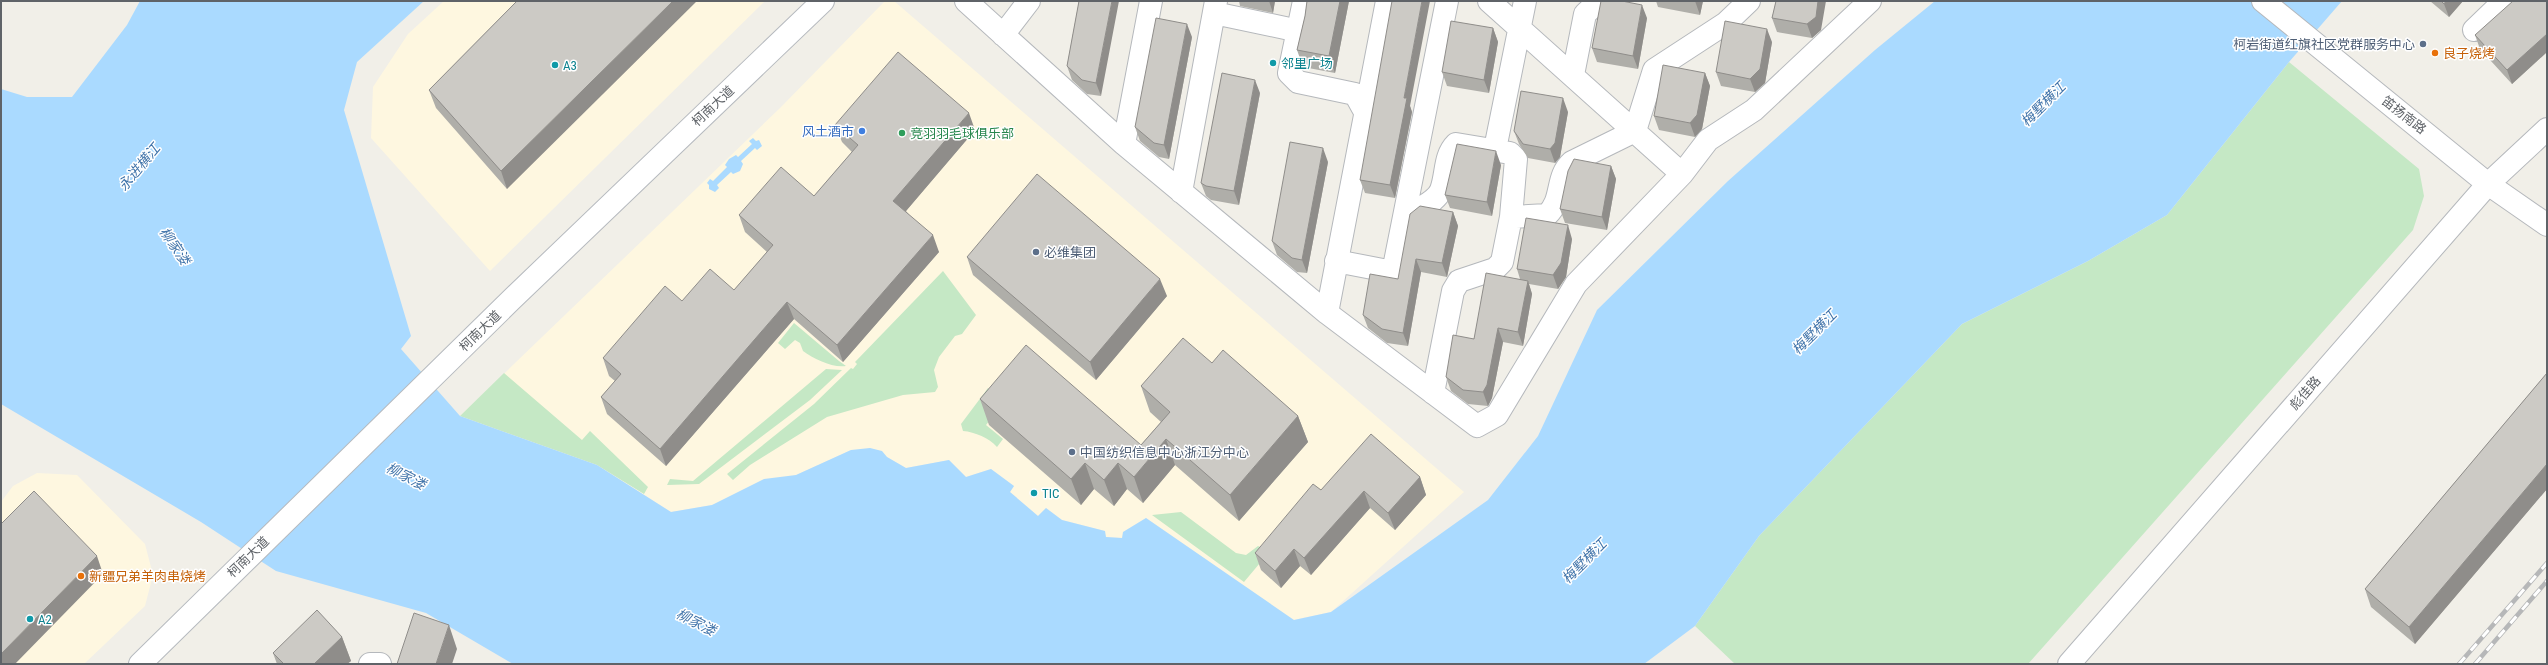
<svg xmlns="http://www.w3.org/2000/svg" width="2548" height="665" font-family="'Roboto Condensed','Noto Sans SC',sans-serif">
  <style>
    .commercial { fill: #fef7e0 }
    .green { fill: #c5e8c5 }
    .water { fill: #aadaff }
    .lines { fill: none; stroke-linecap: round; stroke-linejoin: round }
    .minor-casing { stroke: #b5b8bc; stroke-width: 24 }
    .secondary-casing { stroke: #b6babf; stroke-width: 24 }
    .minor { stroke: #fff; stroke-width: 22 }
    .secondary { stroke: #fff; stroke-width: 22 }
    .rail-casing { stroke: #b6b7b8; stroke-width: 4.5 }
    .rail { stroke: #fff; stroke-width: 3; stroke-dasharray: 9; stroke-linecap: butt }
    .wall { fill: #afaea9 }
    .shaded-wall { fill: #8f8d8a }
    .building { fill: #cccac5; stroke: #8f8d8a }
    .service-dot { fill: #5c6f8a; stroke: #fff; stroke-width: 1.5 }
    .food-dot { fill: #e8710a; stroke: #fff; stroke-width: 1.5 }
    .culture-dot { fill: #0f9aa8; stroke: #fff; stroke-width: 1.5 }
    .shop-dot { fill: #3f7fe0; stroke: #fff; stroke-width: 1.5 }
    .leisure-dot { fill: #2e9e5b; stroke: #fff; stroke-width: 1.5 }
    .labels { text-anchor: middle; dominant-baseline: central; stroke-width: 3; stroke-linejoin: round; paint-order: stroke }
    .service-label { font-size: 13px; fill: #4e5e75; stroke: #fff; text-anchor: start }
    .food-label { font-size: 13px; fill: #c56008; stroke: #fff; text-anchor: start }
    .culture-label { font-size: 13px; fill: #0d838f; stroke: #fff; text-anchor: start }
    .street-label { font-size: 13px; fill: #5f6368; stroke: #fff }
    .shop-label { font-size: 13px; fill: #366cbe; stroke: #fff; text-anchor: end }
    .leisure-label { font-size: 13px; fill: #27864d; stroke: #fff; text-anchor: start }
    .water-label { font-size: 14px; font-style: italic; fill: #4174aa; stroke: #fff }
  </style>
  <rect width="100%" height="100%" fill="#f1efe8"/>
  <path class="commercial" d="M444,1H765L490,271L371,138L373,87L408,34Z
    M885,1H894L1464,492L1331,612L1293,620L1146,518L1123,532V538L1105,537V531L1062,520L1046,508L1038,516L1010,492L1014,486L991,469L966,477L949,460L906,468L887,457L851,450L796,475L712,505L671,512L597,465L460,416L780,108Z
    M37,473L77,475L145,544L153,575L145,606L84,664H1V502L13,486Z"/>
  <path class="green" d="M2289,62L2419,169L2424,196L2413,230L2028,664H1735L1695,626L1759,536L1962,324L2088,261L2167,215Z
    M943,271L976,315L962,334L955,336L939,357L934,370L938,387L935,392L903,395L827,417L750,465L733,480L727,474L814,404L851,368L853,369L857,364L855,362Z
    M794,323L839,361L846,366C832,368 814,359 803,351L800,343L795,340L785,349L778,343Z
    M826,369L842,370L810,400L699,484L667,485L670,479L693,481Z
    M504,373L582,440L590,431L648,487L644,494L597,465L460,416Z
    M988,388L1005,402L986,425L1003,439L997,447C989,438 975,432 963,431L961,424Z
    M1181,512L1236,553L1246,555L1258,546L1270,551L1244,582L1152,515Z"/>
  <path class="water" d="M140,1H424L357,62L344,110L411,336L401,349L460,416L597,465L671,512L712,505L764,479L796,475L851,450L870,448L882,451L887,457L906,468L949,460L966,477L991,469L1014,486L1010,492L1038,516L1046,508L1062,520L1105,531L1106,537L1122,538L1123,532L1146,518L1294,620L1331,612L1488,500L1538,436L1597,310L1728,181L1875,50L1935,1H2342L2289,62L2167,215L2088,261L1962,324L1759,536L1695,626L1644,664H513L426,613L276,571L201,522L1,404V89L27,97H72L127,25Z
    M753,138L756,141L759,140L762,146L757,150L755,148L741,161L743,164L740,171L733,174L731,172L717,185L719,188L715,192L709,189V185L707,183L710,179L713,181L727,167L725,165L729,159L736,155L738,157L752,144L749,141Z"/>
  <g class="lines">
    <g class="minor-casing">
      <path id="minor" d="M966,1L1124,144L1327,313L1477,426L1497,415L1576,284L1682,174L1708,140L1754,110L1870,1
        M1304,1L1289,73L1298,82L1355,94L1365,112
        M1489,1L1682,174
        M2263,1L2488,184L2547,225
        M1214,13L1299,31
        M2474,30L2504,1
        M1003,35L1029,1
        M1573,75L1585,14L1599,1
        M1124,144L1151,1
        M1495,149L1525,1
        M1181,192L1216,1
        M1404,221C1413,208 1435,205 1441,190C1447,174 1444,156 1456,144L1510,153L1516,159L1511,217
        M1336,261L1393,272L1447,1
        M1327,313L1387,1
        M1433,393L1453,291L1459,281L1495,269L1502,262L1511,217L1547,215C1564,199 1555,177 1572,162L1635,131L1654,70L1726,23L1749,1
        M370,664H380
        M2069,664L2488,184L2547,129"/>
    </g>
    <g class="secondary-casing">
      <path id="secondary" d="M140,664L511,300L823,1"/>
    </g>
    <use href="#minor" class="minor"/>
    <use href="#secondary" class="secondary"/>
    <g class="rail-casing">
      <path id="rail" d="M2459,664L2547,563
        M2475,664L2547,581"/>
    </g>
    <use href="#rail" class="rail"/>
  </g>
  <path class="wall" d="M517,1L507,189L436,108L429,90Z
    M1079,1L1101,96L1087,94L1072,80L1067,66Z
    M1239,1H1275L1273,13L1240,6Z
    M1307,1H1349L1335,73L1303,67L1297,50L1305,16Z
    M1656,1H1703L1700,15L1658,7Z
    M1776,1L1821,30L1812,38L1777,32L1772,18Z
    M2430,1H2463L2449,17Z
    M2547,1V52L2512,84L2480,49L2475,35Z
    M1647,18L1638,69L1597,62L1592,48Z
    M1493,28L1498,42L1489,93L1447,86L1442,72Z
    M1192,37L1169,159L1159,157L1140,141L1135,127Z
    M1772,42L1765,83L1755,92L1721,86L1716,72Z
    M1705,73L1710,86L1702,129L1695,137L1659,130L1654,116Z
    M1260,93L1239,205L1211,200L1206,196L1201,183Z
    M1410,106L1412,112L1395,198L1365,193L1360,180Z
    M1568,112L1560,157L1555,163L1528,158L1519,144L1514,131Z
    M835,125L975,130L906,211L939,252L843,362L794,319L666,466L607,414L601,397L615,381L609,376L603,358L682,301L734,290L767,252L745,232L739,215L814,196L852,152L842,142Z
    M1328,162L1307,273L1297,272L1277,255L1272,241Z
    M1501,165L1492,216L1450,208L1445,195Z
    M1611,166L1616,179L1607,230L1565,223L1560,209Z
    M1453,212L1458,226L1447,277L1421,272L1408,346L1387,343L1368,328L1363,315L1398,279Z
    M1572,239L1566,277L1558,289L1529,284L1532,294L1523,346L1503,342L1492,398L1488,406L1468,404L1451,391L1446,377L1474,339L1520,279L1517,269Z
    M967,257L1167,296L1096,380L973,275Z
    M1212,363L1298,416L1308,442L1239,521L1175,465L1143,503L1127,489L1114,506L1094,489L1081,505L989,425L980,399L1141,445L1161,422L1150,412L1141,386Z
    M2547,373V489L2415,644L2371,607L2365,589Z
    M1420,477L1426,495L1395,530L1370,508L1311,575L1300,566L1281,588L1261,570L1255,553L1321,490Z
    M342,637L351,661L347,664H277L273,653Z"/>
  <path class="shaded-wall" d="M673,1H697L507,189L501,171Z
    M1112,1H1119L1101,96L1096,83Z
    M1269,1H1275L1273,13Z
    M1340,1H1349L1335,73L1329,56Z
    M1422,1H1430L1410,106L1412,112L1395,198L1390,185L1404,98Z
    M1695,1H1703L1700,15Z
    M1818,1H1826L1821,30L1812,38L1807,24Z
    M2446,1H2463L2449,17L2444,4Z
    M1642,5L1647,18L1638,69L1633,56Z
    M1187,24L1192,37L1169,159L1164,145Z
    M1493,28L1498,42L1489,93L1484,80Z
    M1767,29L1772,42L1765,83L1755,92L1750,79Z
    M2547,34V52L2512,84L2507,70Z
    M1705,73L1710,86L1702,129L1695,137L1690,123Z
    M1255,80L1260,93L1239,205L1234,191Z
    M1563,98L1568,112L1560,157L1555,163L1550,149Z
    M969,113L975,130L900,218L893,201Z
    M1323,148L1328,162L1307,273L1302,260Z
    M1496,151L1501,165L1492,216L1487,202Z
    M1611,166L1616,179L1607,230L1602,217Z
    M1453,212L1458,226L1447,277L1442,263Z
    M1568,225L1572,239L1566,277L1558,289L1553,275Z
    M933,235L939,252L843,362L837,345Z
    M1416,259L1421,272L1408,346L1403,333Z
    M1160,279L1167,296L1096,380L1090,362Z
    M1528,281L1532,294L1523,346L1518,332Z
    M787,302L794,319L666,466L660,449Z
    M1498,328L1503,342L1492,398L1488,406L1483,392Z
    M1298,416L1308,442L1239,521L1230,495Z
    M1166,439L1175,465L1143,503L1134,477Z
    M1085,463L1094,489L1081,505L1071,479Z
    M1118,463L1127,489L1114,506L1104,480Z
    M2547,464V489L2415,644L2409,627Z
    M1420,477L1426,495L1395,530L1388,513Z
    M1364,491L1370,508L1311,575L1304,558Z
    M1294,549L1300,566L1281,588L1275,571Z
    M97,556L103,574L15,664H1V654Z
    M449,625L457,649L452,664H436Z
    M342,637L351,661L347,664H314Z"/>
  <path class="building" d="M517,1H673L501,171L429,90Z
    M1079,1H1112L1096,83L1082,80L1067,66Z
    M1307,1H1340L1329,56L1297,50L1305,16Z
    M1392,1H1422L1404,98H1407L1390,185L1360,180Z
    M1601,1H1622L1642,5L1633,56L1592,48Z
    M1776,1H1818L1816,17L1807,24L1772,18Z
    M2441,1H2446L2444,4Z
    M2513,1H2547V34L2507,70L2475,35Z
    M1156,18L1187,24L1164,145L1154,143L1135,127Z
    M1451,21L1493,28L1484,80L1442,72Z
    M1725,21L1767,29L1760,69L1750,79L1716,72Z
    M898,52L969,113L893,201L933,235L837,345L787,302L660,449L601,397L621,374L603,358L665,286L682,301L710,269L734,290L773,245L739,215L781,167L814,196L858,145L835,125Z
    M1663,65L1705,73L1697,115L1690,123L1654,116Z
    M1222,73L1255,80L1234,191L1206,186L1201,183Z
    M1521,91L1563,98L1555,143L1550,149L1523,144L1514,131Z
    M1290,142L1323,148L1302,260L1292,258L1272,241Z
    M1457,144L1496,151L1487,202L1445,195Z
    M1574,159L1611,166L1602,217L1560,209L1568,171Z
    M1037,174L1160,279L1090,362L967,257Z
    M1420,206L1453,212L1442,263L1416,259L1403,333L1382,329L1363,315L1370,274L1398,279L1410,214Z
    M1526,218L1568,225L1561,263L1553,275L1517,269Z
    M1486,273L1528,281L1518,332L1498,328L1487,385L1483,392L1463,390L1446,377L1453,335L1474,339Z
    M1183,338L1212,363L1223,350L1298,416L1230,495L1166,439L1134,477L1118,463L1104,480L1085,463L1071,479L980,399L1026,345L1141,445L1170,412L1141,386Z
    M2547,373V464L2409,627L2365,589Z
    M1371,434L1420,477L1388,513L1364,491L1304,558L1294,549L1275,571L1255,553L1313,484L1321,490Z
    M34,491L97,556L1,654V524Z
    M317,610L342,637L314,664H284L273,653Z
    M414,613L449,625L436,664H397Z"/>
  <g class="service-dot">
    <circle cx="2423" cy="44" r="4"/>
    <circle cx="1036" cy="252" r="4"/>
    <circle cx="1072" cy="452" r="4"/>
  </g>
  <g class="food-dot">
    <circle cx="2435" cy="53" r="4"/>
    <circle cx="81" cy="576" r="4"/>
  </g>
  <g class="culture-dot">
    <circle cx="1273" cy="63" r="4"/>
    <circle cx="555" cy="65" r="4"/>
    <circle cx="1034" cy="493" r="4"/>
    <circle cx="30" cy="619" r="4"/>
  </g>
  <circle class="shop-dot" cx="862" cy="131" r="4"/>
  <circle class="leisure-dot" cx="902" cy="133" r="4"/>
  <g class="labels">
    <g class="service-label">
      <text x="2415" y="44" text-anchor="end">柯岩街道红旗社区党群服务中心</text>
      <text x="1044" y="252">必维集团</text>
      <text x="1080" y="452">中国纺织信息中心浙江分中心</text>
    </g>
    <g class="food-label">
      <text x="2443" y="53">良子烧烤</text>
      <text x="89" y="576">新疆兄弟羊肉串烧烤</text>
    </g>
    <g class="culture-label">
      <text x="1281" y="63">邻里广场</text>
      <text x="563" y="65">A3</text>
      <text x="1042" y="493">TIC</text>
      <text x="38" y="619">A2</text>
    </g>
    <g class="street-label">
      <text transform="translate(713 106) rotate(-43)">柯南大道</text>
      <text transform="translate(2404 115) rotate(38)">笛扬南路</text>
      <text transform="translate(480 331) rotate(-44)">柯南大道</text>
      <text transform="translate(2305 393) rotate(-49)">彪佳路</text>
      <text transform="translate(248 557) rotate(-44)">柯南大道</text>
    </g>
    <g class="shop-label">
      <text x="854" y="131">风土酒市</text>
    </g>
    <g class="leisure-label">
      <text x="910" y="133">竞羽羽毛球俱乐部</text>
    </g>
    <g class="water-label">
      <text transform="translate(2043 104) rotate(-45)">梅墅横江</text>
      <text transform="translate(139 167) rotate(-50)">永进横江</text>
      <text transform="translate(175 246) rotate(56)">柳家溇</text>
      <text transform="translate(1814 332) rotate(-45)">梅墅横江</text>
      <text transform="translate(406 476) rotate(27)">柳家溇</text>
      <text transform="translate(1584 561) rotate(-45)">梅墅横江</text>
      <text transform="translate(696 622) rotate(27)">柳家溇</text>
    </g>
  </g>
  <rect width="2548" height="665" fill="none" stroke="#5f6368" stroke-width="4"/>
</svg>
